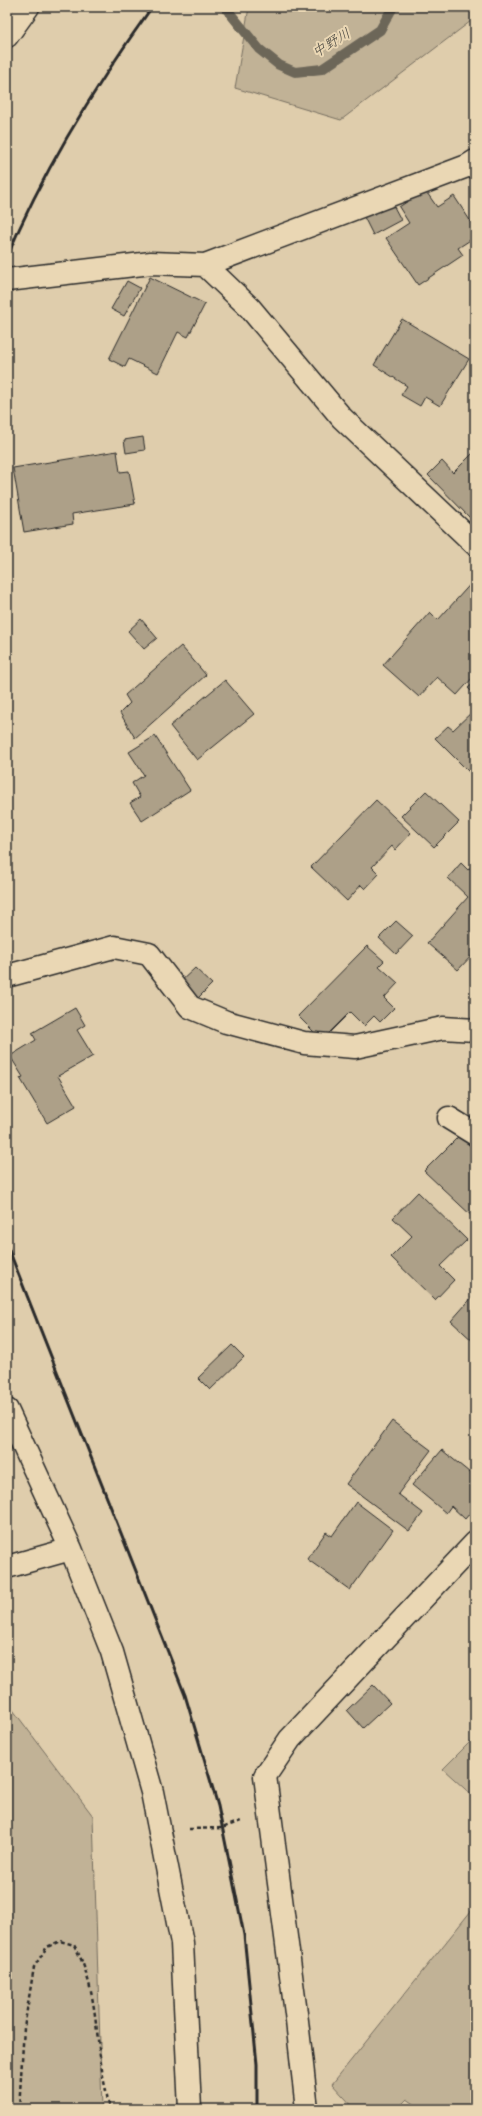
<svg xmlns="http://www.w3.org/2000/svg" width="482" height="2116" font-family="Dekko,'Klee One',sans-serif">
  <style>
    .green { fill: #c1b296; stroke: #766e60 }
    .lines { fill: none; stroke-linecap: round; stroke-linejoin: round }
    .stream { stroke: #6c6659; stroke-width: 10 }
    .building { fill: #ada088; stroke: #2b2b2b }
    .minor-casing { stroke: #2b2b2b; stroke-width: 25 }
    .path { stroke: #2b2b2b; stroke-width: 2.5; stroke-dasharray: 4 3; stroke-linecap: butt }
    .minor { stroke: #ead7b4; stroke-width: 22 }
    .rail { stroke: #2b2b2b; stroke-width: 3 }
    .labels { text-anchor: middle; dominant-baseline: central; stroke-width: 4; stroke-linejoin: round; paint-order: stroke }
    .water-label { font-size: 14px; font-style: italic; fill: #46443e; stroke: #ead7b4 }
  </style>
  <rect width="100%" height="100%" fill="#dfcdac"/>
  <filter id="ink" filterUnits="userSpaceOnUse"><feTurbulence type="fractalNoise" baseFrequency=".025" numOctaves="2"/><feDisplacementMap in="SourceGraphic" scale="8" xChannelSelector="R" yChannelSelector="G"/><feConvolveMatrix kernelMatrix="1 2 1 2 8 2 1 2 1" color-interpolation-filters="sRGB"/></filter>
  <g filter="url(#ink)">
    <path class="green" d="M249,7H475V18L341,120L235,88Z
      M7,1702L93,1816L102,2109H7Z
      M475,1737V1798L443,1769Z
      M475,1906V2109H422L407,2099L397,2109H355L332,2084Z"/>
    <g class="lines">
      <path class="stream" d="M225,7L259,49L279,65L295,72L322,69L380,30L393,7"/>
    </g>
    <path class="building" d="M425,190L437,207L454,196L475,228V237L458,248L463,255L418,285L386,238L409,223L399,207Z
      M392,203L401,220L373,235L364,217Z
      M150,277L205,304L188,337L178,332L158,373L129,359L125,367L109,359Z
      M127,281L140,288L124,316L111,309Z
      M402,319L469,359L440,406L425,397L420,406L401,395L407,386L374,365Z
      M143,437L145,450L126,453L124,440Z
      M117,451L120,472L129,471L135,504L72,514L73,524L24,532L13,468Z
      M475,451V515L471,519L428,475L442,461L453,473Z
      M475,579V675L457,695L437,677L419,697L383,665L430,612L438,620Z
      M141,619L157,638L144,649L128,631Z
      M181,646L206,675L135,738L120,713L130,703L125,695Z
      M225,680L254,714L197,760L170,726Z
      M475,682V695L468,688Z
      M475,709V778L435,738L448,726L453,730Z
      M155,736L190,790L142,821L130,803L140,797L132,783L144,775L129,752Z
      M426,791L459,822L434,847L401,816Z
      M376,800L411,833L395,850L392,846L372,867L379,874L365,889L361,885L347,901L311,867Z
      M475,862V952L458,970L427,943L468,897L448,878L461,863L468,870Z
      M396,921L413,936L396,954L379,938Z
      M367,946L384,961L379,966L398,983L384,998L394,1008L380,1022L374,1016L364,1026L350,1012L322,1040L298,1016Z
      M195,968L212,984L197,999L180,982Z
      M75,1008L85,1025L77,1030L93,1056L58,1076L76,1106L47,1123L20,1078L23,1077L10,1056L36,1040L32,1033Z
      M459,1136L475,1150V1219L424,1171Z
      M418,1192L467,1240L440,1266L454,1280L435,1300L391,1257L412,1236L393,1218Z
      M475,1294V1343L451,1321Z
      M232,1345L244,1357L210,1390L198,1378Z
      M392,1421L431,1450L398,1494L423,1513L409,1531L346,1484Z
      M442,1450L475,1477V1507L465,1519L451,1506L446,1513L412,1485Z
      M356,1502L393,1530L350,1590L307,1559L326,1532L332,1536Z
      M373,1685L390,1703L363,1728L347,1710Z"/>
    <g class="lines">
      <g class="minor-casing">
        <path id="minor" d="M7,36L28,7
          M205,265L250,308L342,418L475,544
          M7,280L151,263L205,265L467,166L475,161
          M7,976L114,947L149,954L190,1007L226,1022L304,1043L355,1047L443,1028L475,1030
          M449,1118L475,1134
          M7,1410L71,1549L112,1652L152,1792L182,1943L190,2109
          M7,1567L71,1549
          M307,2109L297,2021L265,1776L290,1739L475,1543"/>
      </g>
      <path class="path" d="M189,1829L222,1828L241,1821
        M19,2109L24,2028L34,1967L47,1947L60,1941L74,1945C96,1984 95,2027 102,2070C104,2083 107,2096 110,2109"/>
      <use href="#minor" class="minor"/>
      <path class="rail" d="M7,257C44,168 96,85 152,7
        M7,1245L185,1695L218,1806L244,1935L257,2064V2109"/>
    </g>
  </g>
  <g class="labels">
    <g class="water-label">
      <text transform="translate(332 44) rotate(-31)">中野川</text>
    </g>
  </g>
  <rect width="482" height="2116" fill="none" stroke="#ead7b4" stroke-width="24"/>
  <rect x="12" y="12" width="458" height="2092" fill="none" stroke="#2b2b2b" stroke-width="1.5" filter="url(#ink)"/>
</svg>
